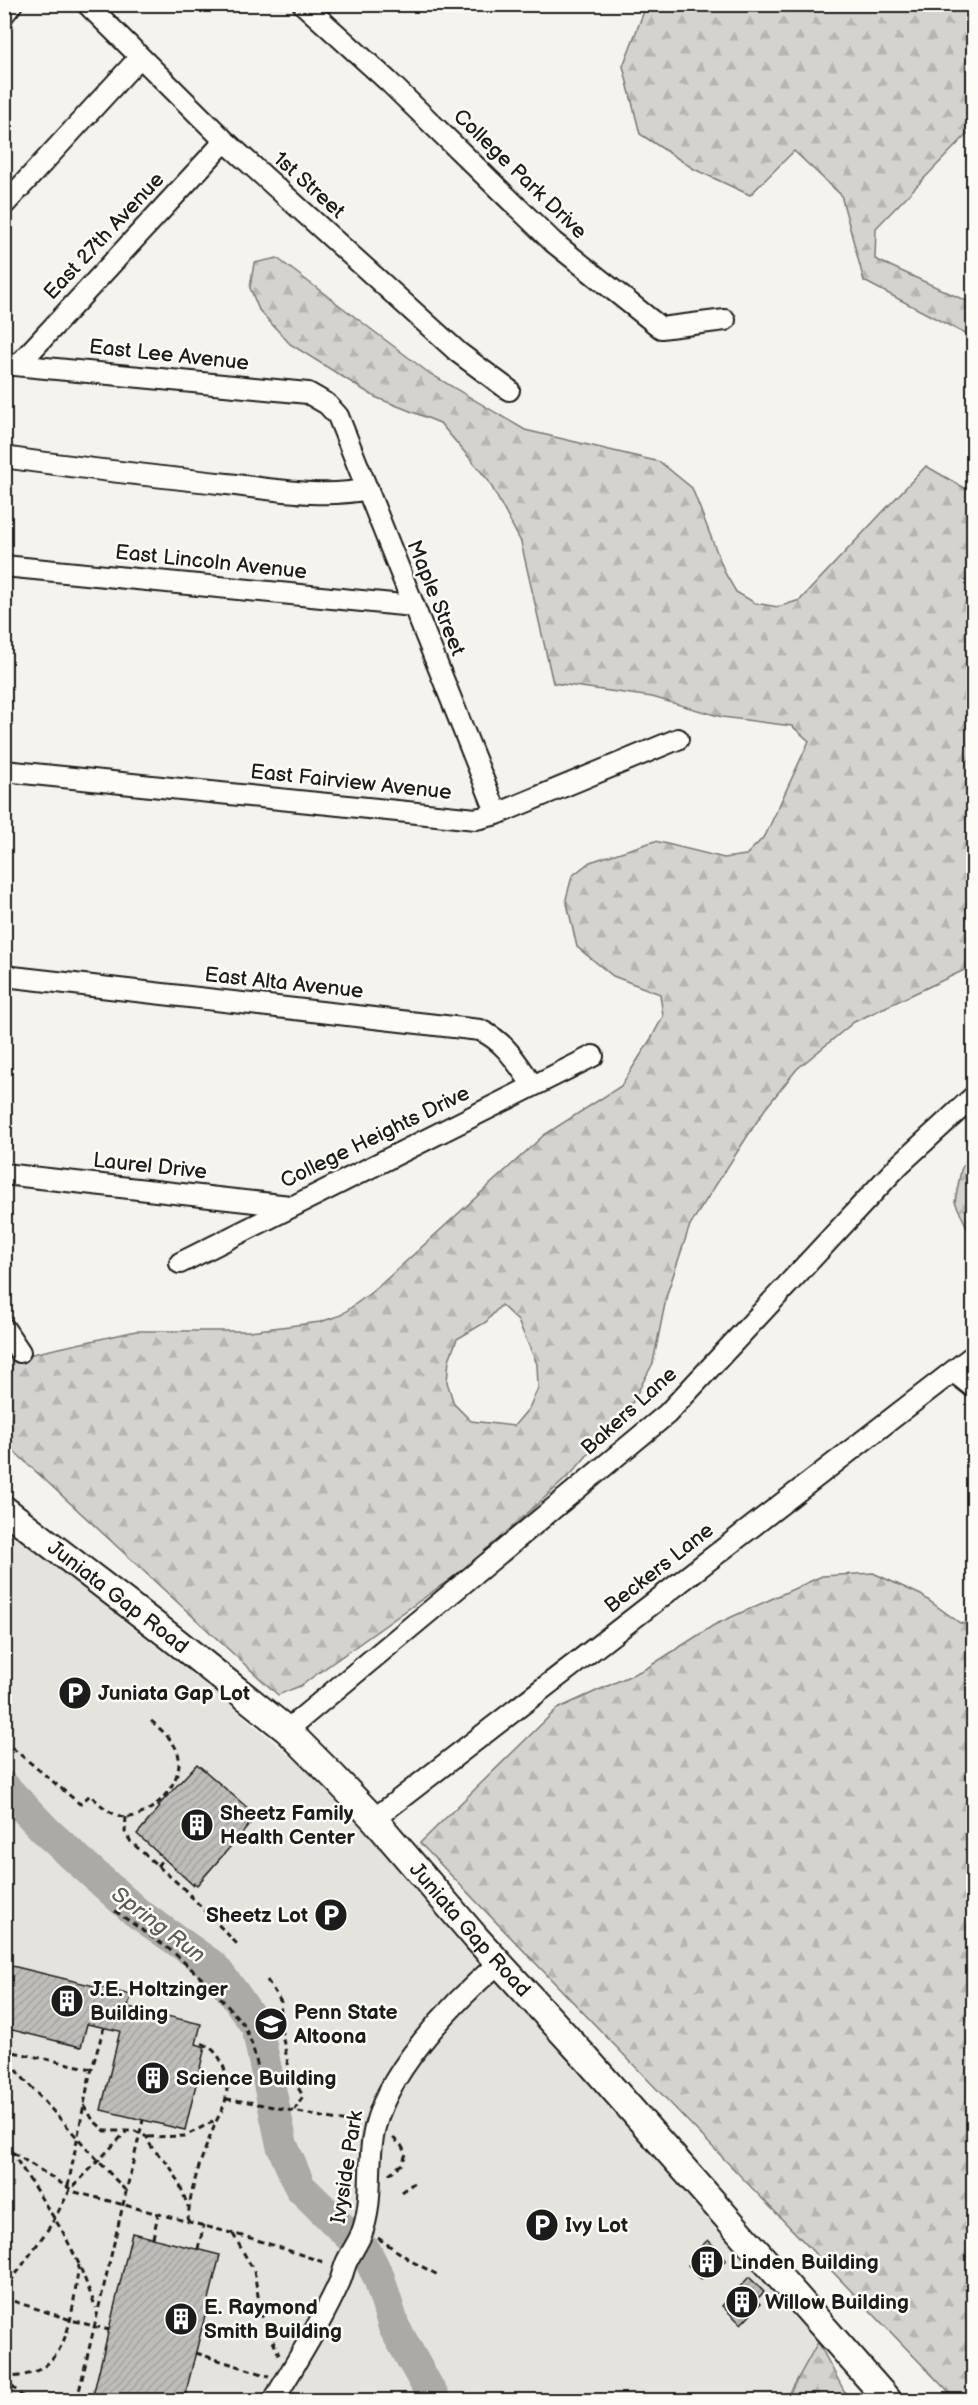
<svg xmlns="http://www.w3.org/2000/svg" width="978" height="2405" font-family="'Balsamiq Sans',sans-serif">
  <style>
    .built { fill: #e4e3de }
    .forest { fill: url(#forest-firs); stroke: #787876; stroke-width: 1.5; fill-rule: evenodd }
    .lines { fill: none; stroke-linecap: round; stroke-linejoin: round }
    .river { stroke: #abaaa6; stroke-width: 32 }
    .building { fill: url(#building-hatch); stroke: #1c1c1c; stroke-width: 1.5 }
    .minor-casing { stroke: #1c1c1c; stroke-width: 24 }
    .major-casing { stroke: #1c1c1c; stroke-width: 30 }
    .path { stroke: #1c1c1c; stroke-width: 3; stroke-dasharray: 6 4.5; stroke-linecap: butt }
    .minor { stroke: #fdfcf7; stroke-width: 20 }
    .major { stroke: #fdfcf7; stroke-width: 26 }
    .labels { text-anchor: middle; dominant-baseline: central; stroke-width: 5; stroke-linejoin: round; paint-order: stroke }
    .street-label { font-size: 21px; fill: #1c1c1c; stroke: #fdfcf7 }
    .poi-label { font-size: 21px; font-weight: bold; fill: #1c1c1c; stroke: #fdfcf7; text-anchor: start }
    .water-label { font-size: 22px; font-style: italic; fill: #5c5c5a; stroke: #fdfcf7 }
  </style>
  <defs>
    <pattern id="forest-firs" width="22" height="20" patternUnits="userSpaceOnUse" patternTransform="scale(1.5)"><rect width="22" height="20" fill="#d4d3cf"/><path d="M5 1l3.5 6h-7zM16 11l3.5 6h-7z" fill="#b5b5b1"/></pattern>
    <pattern id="building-hatch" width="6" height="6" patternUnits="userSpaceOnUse" patternTransform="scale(1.5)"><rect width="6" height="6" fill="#bebdba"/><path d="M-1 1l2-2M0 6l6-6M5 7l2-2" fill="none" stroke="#a3a29f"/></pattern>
  </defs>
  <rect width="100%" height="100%" fill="#f4f3ee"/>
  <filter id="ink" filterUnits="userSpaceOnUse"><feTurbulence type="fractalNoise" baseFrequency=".0167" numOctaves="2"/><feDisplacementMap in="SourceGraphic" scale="12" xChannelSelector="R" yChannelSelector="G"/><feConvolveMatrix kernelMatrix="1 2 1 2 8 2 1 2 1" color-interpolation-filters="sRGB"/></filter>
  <g filter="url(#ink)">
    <path class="built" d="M4,1527L216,1693L303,1767L372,1839L466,1944L818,2342L786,2400H5Z"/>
    <path class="forest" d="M654,5L752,4L769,7L804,4L973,5V128L876,228L875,259L973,304V338L864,281L841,195L794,151L750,195L694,169L640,134L623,66L646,6Z
      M277,258L429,373L525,430L660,462L692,488L725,573L736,592L755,603L778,607L800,600L926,466L973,493V966L854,1022L797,1069L765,1109L690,1225L667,1294L653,1363L632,1403L572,1473L470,1565L300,1686L278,1695L5,1443L4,1362L20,1352L28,1355L136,1331H250L320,1322L341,1315L377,1288L544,1135L621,1086L652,1037L663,1016L660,994L613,976L577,947L566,899L572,876L590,862L655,841L724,858L746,855L765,836L809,741L792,726L722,717L652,697L553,683L521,542L488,480L440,423L375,397L290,344L259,310L250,288L254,263ZM501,1305L518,1321L537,1364L538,1388L529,1408L514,1426L471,1421L454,1404L447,1382L449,1360L457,1339L486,1322Z
      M973,1146L974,1240H973L955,1202L961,1170Z
      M873,1573L921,1595L960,1623L973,1625V2400H956L420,1843L557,1709L647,1668L714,1625L822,1576Z
      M818,2342L849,2400H786Z"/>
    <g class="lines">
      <path class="river" d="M4,1787L49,1834L136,1912L213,1966L235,1995L257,2027L282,2145L300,2187L366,2252L379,2278L394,2327L435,2400"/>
    </g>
    <path class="building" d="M197,1764L257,1816L197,1885L194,1883L193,1885L137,1834L160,1807L158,1806Z
      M4,1964L131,1995L128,2007L201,2024L196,2044L205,2047L185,2130L101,2110L120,2031L87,2024L81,2047L4,2028Z
      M132,2233L220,2255L184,2400H92Z
      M708,2240L726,2260L701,2279L688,2265L695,2259L692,2255Z
      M749,2277L764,2292L756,2300L760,2304L741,2324L722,2306Z"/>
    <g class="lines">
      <g class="minor-casing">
        <path id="minor" d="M87,4L225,141L459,353L509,390
          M303,4L388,81L553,242L661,328L725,320
          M4,14L12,4
          M4,205L140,57
          M4,364L308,393L327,404L338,416L497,814
          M19,364L225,141
          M4,457C78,468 152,476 227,484C273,489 322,499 368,489
          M4,566L413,606
          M4,771L476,819L497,814L678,739
          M4,976L480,1030C506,1042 517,1063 533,1086
          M4,1174L290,1206
          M180,1263L593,1056
          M4,1328L20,1352
          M954,1372L974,1388
          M287,1730L667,1414L898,1166L974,1096
          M374,1819L974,1355
          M274,2400C296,2362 322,2322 340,2281C343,2274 344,2266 348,2259C352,2251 357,2244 361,2235C374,2203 367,2169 373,2137C382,2076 453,2002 499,1963"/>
      </g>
      <g class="major-casing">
        <g id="major">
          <path id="s1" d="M4,1509L172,1638L287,1730L334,1777L374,1819L477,1939L585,2057L888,2400"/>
        </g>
      </g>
      <path class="path" d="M4,1741L80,1804L90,1795C100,1804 110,1815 124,1817C151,1820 186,1780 178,1753C173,1739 159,1728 148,1718
        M126,1817L125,1832L131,1842L183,1888L239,1946
        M157,1866L163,1859
        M115,1911L173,1952L210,1986L244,2025L252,2044L263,2088
        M4,1926L8,1927
        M267,1980L281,2002L280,2024L290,2074L303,2096L295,2110
        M4,2050L92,2069
        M4,2052L22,2077L125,2190
        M4,2071L12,2066
        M226,2099L249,2102L357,2124
        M84,2105L93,2120L105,2131H135L147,2137C151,2152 162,2155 170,2167C179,2179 183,2194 188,2207
        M148,2137L185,2136L216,2120
        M4,2147L75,2192L254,2239L326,2263
        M11,2151L63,2232L79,2264L96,2308
        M389,2174L402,2164L406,2154L401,2145L392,2137
        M68,2186L89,2079L104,2027
        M401,2192L414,2183
        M188,2222C189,2190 202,2156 214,2127C217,2117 225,2108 226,2097C230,2076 222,2050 201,2043L200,2045
        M233,2234L254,2271L261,2314L279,2355
        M153,2238L158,2214
        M378,2238L413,2262L438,2275
        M198,2249L204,2225
        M4,2291L51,2225L70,2190L126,2132
        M4,2298L71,2320L109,2330
        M196,2353L269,2376
        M4,2377C72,2378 71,2314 79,2265
        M4,2379L22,2396L23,2400
        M22,2396L30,2400
        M77,2400L143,2120"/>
      <use href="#minor" class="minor"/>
      <use href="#major" class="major"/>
    </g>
  </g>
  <defs>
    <g id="parking-disc" transform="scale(1.725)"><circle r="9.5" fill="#1c1c1c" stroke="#fdfcf7"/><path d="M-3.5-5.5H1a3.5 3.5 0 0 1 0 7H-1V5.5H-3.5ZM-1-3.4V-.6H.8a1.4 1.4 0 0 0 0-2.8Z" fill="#fff"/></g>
    <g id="building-disc" transform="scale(1.725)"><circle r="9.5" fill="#1c1c1c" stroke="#fdfcf7"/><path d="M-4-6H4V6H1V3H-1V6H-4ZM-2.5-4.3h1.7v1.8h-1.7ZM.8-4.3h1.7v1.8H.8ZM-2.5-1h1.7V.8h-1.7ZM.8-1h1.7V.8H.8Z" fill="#fff"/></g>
    <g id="university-disc" transform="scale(1.725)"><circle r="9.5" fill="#1c1c1c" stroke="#fdfcf7"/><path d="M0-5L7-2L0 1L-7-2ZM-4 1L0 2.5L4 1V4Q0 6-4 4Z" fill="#fff"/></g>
  </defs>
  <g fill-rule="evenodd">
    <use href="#parking-disc" x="75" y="1693"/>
    <use href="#building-disc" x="197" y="1825"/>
    <use href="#parking-disc" x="331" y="1915"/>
    <use href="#building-disc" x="67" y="2001"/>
    <use href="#university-disc" x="271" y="2024"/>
    <use href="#building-disc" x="153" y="2078"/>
    <use href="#parking-disc" x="542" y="2225"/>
    <use href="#building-disc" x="707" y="2262"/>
    <use href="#building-disc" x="742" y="2302"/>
    <use href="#building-disc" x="181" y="2319"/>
  </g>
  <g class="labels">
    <g class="street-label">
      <text transform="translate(520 174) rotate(44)">College Park Drive</text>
      <text transform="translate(309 185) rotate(42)">1st Street</text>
      <text transform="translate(104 236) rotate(-47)">East 27th Avenue</text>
      <text transform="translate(169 355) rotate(6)">East Lee Avenue</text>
      <text transform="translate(211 562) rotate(6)">East Lincoln Avenue</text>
      <text transform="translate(436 598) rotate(68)">Maple Street</text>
      <text transform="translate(351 782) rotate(6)">East Fairview Avenue</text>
      <text transform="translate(284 983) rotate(6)">East Alta Avenue</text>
      <text transform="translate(375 1137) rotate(-26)">College Heights Drive</text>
      <text transform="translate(150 1166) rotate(6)">Laurel Drive</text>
      <text transform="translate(629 1411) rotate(-42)">Bakers Lane</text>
      <text transform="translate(659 1568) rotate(-38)">Beckers Lane</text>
      <text stroke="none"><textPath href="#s1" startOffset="144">Juniata Gap Road</textPath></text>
      <text stroke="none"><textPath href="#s1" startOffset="630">Juniata Gap Road</textPath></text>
      <text transform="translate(347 2167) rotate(-81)">Ivyside Park</text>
    </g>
    <g class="poi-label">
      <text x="98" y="1693">Juniata Gap Lot</text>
      <text x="220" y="1813">Sheetz Family<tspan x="220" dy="24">Health Center</tspan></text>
      <text x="308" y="1915" text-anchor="end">Sheetz Lot</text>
      <text x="90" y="1989">J.E. Holtzinger<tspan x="90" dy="24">Building</tspan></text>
      <text x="294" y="2012">Penn State<tspan x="294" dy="24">Altoona</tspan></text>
      <text x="176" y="2078">Science Building</text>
      <text x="565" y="2225">Ivy Lot</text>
      <text x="730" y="2262">Linden Building</text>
      <text x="765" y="2302">Willow Building</text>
      <text x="204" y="2307">E. Raymond<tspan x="204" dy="24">Smith Building</tspan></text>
    </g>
    <g class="water-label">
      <text transform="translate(158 1925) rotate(37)">Spring Run</text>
    </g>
  </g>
  <rect width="978" height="2405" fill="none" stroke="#fdfcf7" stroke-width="24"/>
  <rect x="12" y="12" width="954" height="2381" fill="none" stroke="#1c1c1c" stroke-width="2" filter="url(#ink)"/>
</svg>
